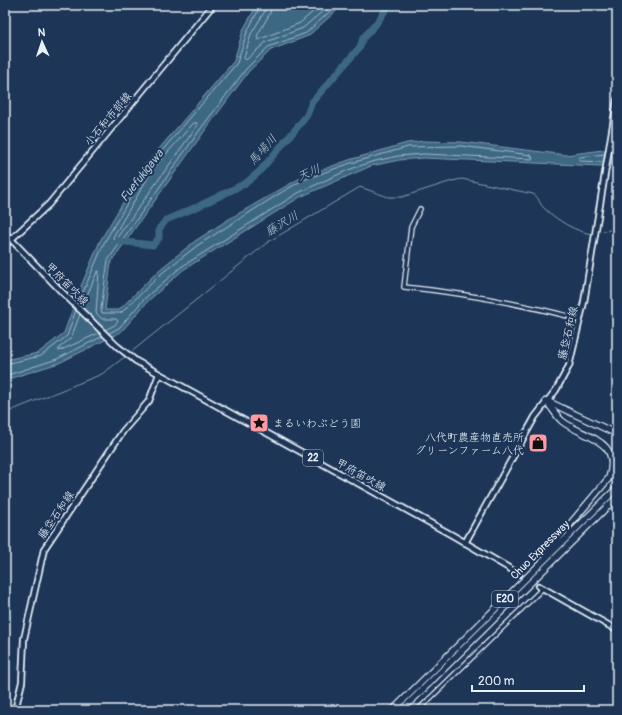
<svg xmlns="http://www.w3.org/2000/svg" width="622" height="715" font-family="Pangolin,'Klee One',sans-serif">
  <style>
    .water { fill: #3e6784; stroke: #829eb2 }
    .pier { fill: #1d3557 }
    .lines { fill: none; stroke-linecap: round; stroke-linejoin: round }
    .shore { stroke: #a4baca; stroke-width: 1 }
    .stream { stroke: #829eb2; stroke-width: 1 }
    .river { stroke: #3e6784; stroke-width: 7 }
    .major-tunnel { stroke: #3b516f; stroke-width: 4.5; stroke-dasharray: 4.5 2; stroke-linecap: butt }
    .minor-casing { stroke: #e8f1f8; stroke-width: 6 }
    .major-casing { stroke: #e8f1f8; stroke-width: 8 }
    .highway-casing { stroke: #e8f1f8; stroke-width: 8 }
    .minor { stroke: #1d3557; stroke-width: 3.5 }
    .major { stroke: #1d3557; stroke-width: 4.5 }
    .highway { stroke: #1d3557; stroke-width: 5.5 }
    .labels { text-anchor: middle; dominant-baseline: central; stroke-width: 4; stroke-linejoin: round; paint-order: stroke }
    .shield { fill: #1d3557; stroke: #abb9c8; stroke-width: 1 }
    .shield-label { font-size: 10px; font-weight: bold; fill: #e8f1f8 }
    .street-label { font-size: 11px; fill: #e8f1f8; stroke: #1d3557 }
    .poi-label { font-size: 11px; fill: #e8f1f8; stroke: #1d3557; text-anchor: start }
    .water-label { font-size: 12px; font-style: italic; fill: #acc1cf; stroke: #1d3557 }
  </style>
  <rect width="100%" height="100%" fill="#1d3557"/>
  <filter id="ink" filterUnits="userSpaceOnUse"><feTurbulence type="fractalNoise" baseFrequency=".025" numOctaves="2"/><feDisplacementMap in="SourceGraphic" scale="8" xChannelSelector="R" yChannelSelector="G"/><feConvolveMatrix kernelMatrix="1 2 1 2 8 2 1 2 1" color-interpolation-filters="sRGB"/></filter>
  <g filter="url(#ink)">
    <path class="water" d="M257,5H343L308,36L271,50L249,71L206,129L111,262L105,310H119L159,270L195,241L229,219L302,177L349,160L407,143L424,141L461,142L566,155L617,148V164L600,166L424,158L399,160L371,166L300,197L183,270L148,301L121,332L59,363L5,380V360L38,353L64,333L79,291L100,241L146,164L234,61L243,30Z"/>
    <path class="pier" d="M74,299L113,338L107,341L71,305Z"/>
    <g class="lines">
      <path class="shore" d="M266,5L265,11L251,34L244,58L246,60L266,42L303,28L330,5
        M272,5L270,13L257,36L258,40L300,23L321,5
        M194,123H197V126L116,239L114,240L113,237L153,169Z
        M604,162L580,161L578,159L580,157L605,154
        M78,304L104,243L149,166L237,63L247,32L261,5
        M82,307L97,272L99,271L96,313L102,319H116L118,321L115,325L105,330
        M80,314L71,338L59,348V351L99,333
        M109,333L119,328L145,298L181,267L298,193L348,170L371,162L398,156L424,154L533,159L531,155L461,146L408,147L351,163L303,180L282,192L198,245L162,273L121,313H102L101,309L108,260L202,127L246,69L268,47L306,33L337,5
        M5,364L41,356L67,336L76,310
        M5,376L57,359L103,336"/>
      <path class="stream" d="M603,231L610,230L617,232
        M130,353L268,242L360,187L388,197H402L452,181L462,179L533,194C540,198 539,204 545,209C557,220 576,232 592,234
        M5,413L102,374L126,356"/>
      <path class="river" d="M117,241L153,245L159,238V229L166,220L199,206L246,183L259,172L300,124L307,115L312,102L360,47L363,38L376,24L389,5"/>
      <path class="major-tunnel" d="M519,574L539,586"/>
      <g class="minor-casing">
        <path id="minor" d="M420,209L411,227L404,287C464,293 522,304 580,319
          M418,710L543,588"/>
      </g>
      <g class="major-casing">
        <path id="major" d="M5,233L61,291L117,346L136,361L452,535L519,574
          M5,245L49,204L213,5
          M465,543L535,417L556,390L569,366L584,302L617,100
          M539,586L617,630
          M15,710L22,682L24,639L44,549L123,431L149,401L159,374"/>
      </g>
      <g class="highway-casing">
        <path id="highway" d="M549,402L617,434
          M545,554L609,478C622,438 583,438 562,421C556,416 552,407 546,401
          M393,710L617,488
          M402,710L617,497"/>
      </g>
      <use href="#minor" class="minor"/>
      <use href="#major" class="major"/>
      <use href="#highway" class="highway"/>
    </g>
  </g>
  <defs>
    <g id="sight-square" transform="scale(1)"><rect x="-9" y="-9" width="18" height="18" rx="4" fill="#ff9aa2" stroke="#1d3557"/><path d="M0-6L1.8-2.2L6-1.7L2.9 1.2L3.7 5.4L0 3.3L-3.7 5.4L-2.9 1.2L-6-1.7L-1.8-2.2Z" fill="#111"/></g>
    <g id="shop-square" transform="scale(1)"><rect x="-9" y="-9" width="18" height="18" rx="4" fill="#ff9aa2" stroke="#1d3557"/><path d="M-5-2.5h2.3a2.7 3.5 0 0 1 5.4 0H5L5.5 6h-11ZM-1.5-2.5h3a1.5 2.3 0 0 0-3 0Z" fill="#111"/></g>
  </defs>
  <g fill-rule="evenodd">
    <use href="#sight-square" x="259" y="423"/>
    <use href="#shop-square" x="538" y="443"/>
  </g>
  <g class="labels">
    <g class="shield">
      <rect x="303" y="450" width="20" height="16" rx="3"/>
      <rect x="492" y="591" width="26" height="16" rx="3"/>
    </g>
    <g class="shield-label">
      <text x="313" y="458">22</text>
      <text x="505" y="599">E20</text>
    </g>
    <g class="street-label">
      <text transform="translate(108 119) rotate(-50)">小石和市部線</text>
      <text transform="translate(67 284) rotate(45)">甲府笛吹線</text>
      <text transform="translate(568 333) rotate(-77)">藤垈石和線</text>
      <text transform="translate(361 475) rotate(29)">甲府笛吹線</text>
      <text transform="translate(56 515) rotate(-56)">藤垈石和線</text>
      <text transform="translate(540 550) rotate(-45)">Chuo Expressway</text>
    </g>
    <g class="poi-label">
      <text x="273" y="423">まるいわぶどう園</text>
      <text x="524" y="437" text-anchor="end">八代町農産物直売所<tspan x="524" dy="13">グリーンファーム八代</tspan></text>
    </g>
    <g class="water-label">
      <text transform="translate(263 150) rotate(-48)">馬場川</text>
      <text transform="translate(309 173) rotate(-23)">天川</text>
      <text transform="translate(142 176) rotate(-52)">Fuefukigawa</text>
      <text transform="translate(282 224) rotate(-31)">藤沢川</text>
    </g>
  </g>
  <rect width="622" height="715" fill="none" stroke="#1d3557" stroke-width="20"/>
  <rect x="10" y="10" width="602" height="695" fill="none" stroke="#e8f1f8" stroke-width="1.5" filter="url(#ink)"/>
  <g transform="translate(42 42) rotate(357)" stroke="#1d3557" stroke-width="3" paint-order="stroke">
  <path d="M0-3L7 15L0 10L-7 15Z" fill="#e8f1f8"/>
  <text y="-6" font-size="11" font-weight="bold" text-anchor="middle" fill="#e8f1f8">N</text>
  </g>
  <path d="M472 685v6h112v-6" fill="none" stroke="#e8f1f8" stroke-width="2"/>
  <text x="478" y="685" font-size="12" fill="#e8f1f8" stroke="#1d3557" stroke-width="3" paint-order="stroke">200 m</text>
</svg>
